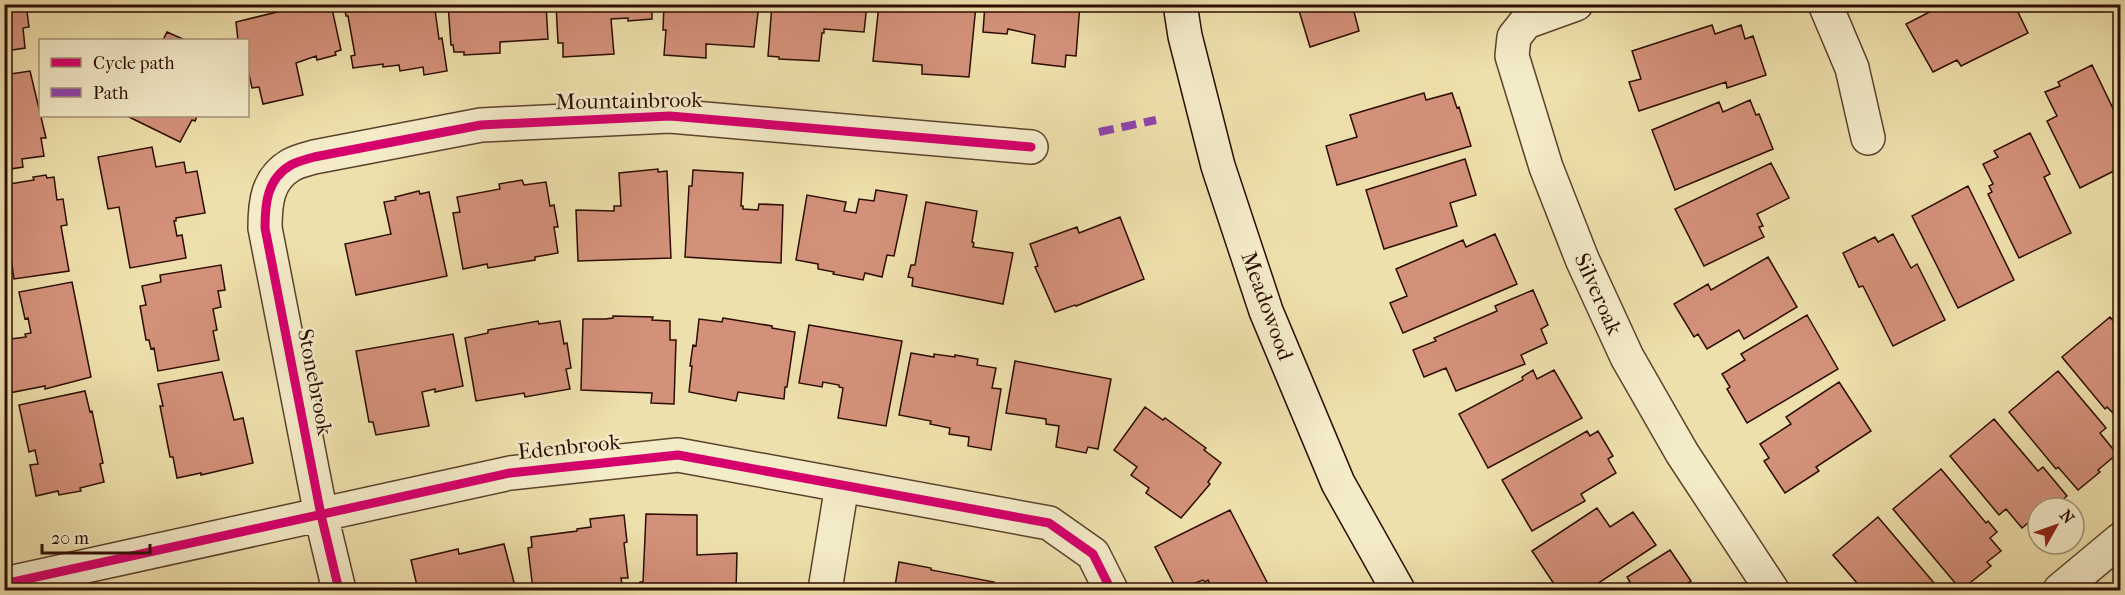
<svg xmlns="http://www.w3.org/2000/svg" width="2125" height="595" font-family="'IM FELL French Canon',serif">
  <style>
    .building { fill: #d4917a; stroke: #2c0d01; stroke-width: 1.5 }
    .lines { fill: none; stroke-linecap: round; stroke-linejoin: round }
    .street-casing { stroke: #5c422c; stroke-width: 36 }
    .secondary-casing { stroke: #2c0d01; stroke-width: 36 }
    .street { stroke: #f4ebc9; stroke-width: 33 }
    .secondary { stroke: #f4ebc9; stroke-width: 33 }
    .quiet { stroke: #8e44ad; stroke-width: 8; stroke-dasharray: 15 8; stroke-linecap: butt }
    .cycleway-casing { stroke: #f4ebc9; stroke-width: 13 }
    .cycleway { stroke: #d6006c; stroke-width: 9 }
    .labels { text-anchor: middle; dominant-baseline: central; stroke-width: 5; stroke-linejoin: round; paint-order: stroke }
    .street-label { font-size: 22px; fill: #2c0d01; stroke: #f4ebc9 }
  </style>
  <rect width="100%" height="100%" fill="#eee0ac"/>
  <filter id="stains"><feTurbulence type="fractalNoise" baseFrequency=".00333" numOctaves="4"/><feColorMatrix values="0 0 0 0 .2 0 0 0 0 .09 0 0 0 0 .02 0 0 0 .5 -.17"/></filter>
  <radialGradient id="worn" r=".72"><stop offset=".6" stop-color="#630" stop-opacity="0"/><stop offset="1" stop-color="#630" stop-opacity=".3"/></radialGradient>
  <path class="building" d="M4,4H26L29,27L23,28L25,48L5,51L7,59H4Z
    M310,4H331L341,50L335,52L336,55L317,60L316,56L296,63L303,95L263,104L259,87L252,88L248,70V40H238L236,22Z
    M426,4L427,11L435,10L439,39L442,38L447,71L424,75L423,67L400,71L399,65L383,67V64L353,68L351,56L355,55L348,16H346L344,5Z
    M448,4H546L548,39L500,42V53L464,55V52H454L453,45H451Z
    M556,4H652V19L628,21V18L611,19L614,54L563,57V43H558Z
    M664,4H759L754,47L706,44V58L664,55L666,30H663Z
    M772,4H867L864,32L824,29V33H822L819,61L779,59V57L768,56Z
    M879,4L976,5L969,77L922,74V65L873,61Z
    M985,4H1080L1076,56L1066,55L1065,67L1032,63L1035,35L1008,29L1007,34L983,32Z
    M1297,4H1352L1359,31L1310,47Z
    M1902,4H1917L1905,10Z
    M1945,4H2014L2028,33L1961,66L1957,60L1933,72L1906,24Z
    M1712,25L1715,34L1741,25L1745,39L1753,36L1766,75L1727,88L1726,82L1639,111L1629,82L1641,79L1632,51Z
    M167,32L185,40H163Z
    M2092,65L2120,123V168L2080,188L2047,121L2057,116L2045,92L2060,86L2058,82Z
    M30,71L46,138H41L44,156L22,159L23,167L4,170V75Z
    M1424,93L1426,100L1452,93L1457,108L1459,107L1471,146L1337,185L1326,146L1357,137L1350,115Z
    M1750,100L1756,115L1759,114L1773,149L1675,190L1652,130L1719,102L1723,112Z
    M127,116H197L195,121L192,120L180,142Z
    M2030,133L2050,174L2044,177L2071,233L2019,258L1988,194L1992,192L1989,186L1993,184L1983,164L1998,157L1994,151Z
    M152,147L156,167L184,162L186,173L197,171L205,213L176,218V221H174L177,236L182,235L186,258L130,268L119,207L108,209L98,157Z
    M1465,159L1476,195L1450,203L1457,226L1384,249L1366,190Z
    M1771,163L1789,198L1757,214L1763,226L1759,227L1764,237L1704,266L1675,209Z
    M658,169V172L667,171L671,258L578,261L576,210L614,211V206H621L619,173Z
    M693,170L743,173L741,206H743V209L758,210L759,204L783,205L781,263L685,257L689,186H692Z
    M46,175L47,178L54,177L57,200L63,199L67,225L61,226L69,271L14,279L8,237H4V185L34,180L33,177Z
    M522,180L524,185L546,182L550,206L554,205L558,227H554L558,253L535,257V260L488,268L487,264L463,269L453,213L460,212L457,197L500,189L499,184Z
    M1968,186L2014,280L1958,308L1912,216Z
    M876,190L907,195L894,256L887,255L882,277L865,273L863,280L833,274L834,272L818,269V264L796,260L807,195L846,202L844,211L856,213L859,199L874,201Z
    M419,191L420,194L429,192L447,276L356,295L345,244L391,234L384,202L396,200L395,197Z
    M926,202L977,211L972,242L974,243L973,247L1013,253L1003,304L912,286L913,278L908,277L911,265H915Z
    M1120,217L1144,279L1076,306L1075,305L1055,312L1035,267L1038,266L1030,244L1077,227L1079,233Z
    M1495,234L1517,284L1403,333L1390,303L1407,296L1396,269L1463,240L1466,247Z
    M1893,234L1911,268L1917,264L1945,320L1893,346L1863,286L1859,287L1843,253L1875,237L1878,242Z
    M1768,257L1797,307L1744,339L1739,330L1707,349L1698,334L1694,337L1674,304L1708,284L1711,290Z
    M221,265L225,290L218,291L221,307L213,309L217,330L213,331L219,360L158,371L154,348L151,349L149,340H146L140,306L146,305L142,286L161,282L160,275Z
    M72,282L91,377L45,389V386L4,394V340L26,337L25,334L31,333L28,318L25,319L19,292Z
    M1533,290L1548,325L1541,329L1547,343L1521,355L1525,364L1456,391L1446,368L1424,377L1413,350L1436,341L1434,338L1497,311L1495,306Z
    M1807,315L1838,369L1747,423L1727,389L1730,387L1722,374L1745,360L1741,354Z
    M613,316L653,317L652,320L670,321V340H676L674,404L651,403L652,393L581,390L583,319H605L613,318Z
    M2110,317L2120,329V407L2113,413L2107,407L2105,409L2062,357Z
    M723,318L772,326V328L795,332L787,387H785L784,399L738,392L736,401L689,392L692,366H690L693,345L696,346L699,319L722,322Z
    M538,321L539,324L560,321L564,344L567,343L571,368L566,369L570,389L525,397L524,393L476,401L465,338L488,333V330Z
    M809,325L902,341L886,426L838,418L843,388L839,387V385L823,382L822,387L799,383Z
    M453,334L463,386L435,392V389L422,392L429,426L376,435L373,422H369L356,351Z
    M911,353L934,357V354L955,357V355L978,359L977,365L996,368L992,388L1001,389L991,450L968,446L969,437L949,434L950,428L930,424L931,421L899,415Z
    M1015,361L1111,379L1098,449L1088,447L1086,453L1056,447L1059,426L1046,424V419L1006,413Z
    M1533,370L1537,379L1554,370L1582,418L1488,468L1459,414L1523,380L1522,377Z
    M2058,371L2106,428L2100,433L2117,454L2098,470L2100,472L2078,490L2058,467L2056,469L2009,412Z
    M222,372L234,420L243,418L253,463L201,475V473L177,478L173,457H170L160,406H163L158,384Z
    M1839,382L1871,431L1816,467L1819,471L1785,493L1764,461L1769,458L1760,444L1791,424L1786,417Z
    M85,391L90,412L92,411L103,463L100,464L104,482L80,488L81,491L59,495L58,491L36,496L30,465L38,464L35,450L29,452L19,405Z
    M1145,407L1163,420L1165,418L1206,448L1204,450L1221,463L1208,482L1210,484L1181,518L1146,493L1149,488L1131,475L1137,467L1114,450Z
    M1994,419L2038,471L2043,467L2067,496L2053,508H2038V521L2034,518L2022,528L2006,509L1999,515L1950,456Z
    M1587,431L1590,436L1598,431L1613,456L1608,459L1616,473L1581,494L1585,501L1532,531L1502,480Z
    M1941,469L1986,523L1988,521L1997,532L1990,538L2001,551L1987,562L1991,566L1961,590L1893,509Z
    M1597,508L1610,527L1633,512L1656,545L1588,590H1558L1532,551Z
    M1230,510L1271,590H1213L1208,580L1205,582L1203,580L1177,590L1155,547Z
    M646,514L697,515V555L737,553L736,590H639L640,582H643Z
    M624,515L627,542L624,543L628,578H621L623,590H533L528,548L532,547L531,537L577,531V529L591,527L590,519Z
    M1878,517L1940,590H1863L1833,555Z
    M504,544L516,590H418L411,560L458,549L459,554Z
    M1670,550L1691,581L1685,585L1689,590H1616L1630,582L1627,577Z
    M899,562L931,568V570L994,582L993,590H891L892,586H895Z"/>
  <g class="lines">
    <g class="street-casing">
      <path id="street" d="M1576,4L1526,22L1514,37L1512,56L1546,167L1582,259L1627,357L1682,453L1772,590
        M1825,4L1852,68L1868,138
        M4,584L510,473L678,455L1049,523L1093,554L1111,590
        M339,590L321,515L265,228C265,203 267,179 291,165C298,161 307,159 314,157L481,125L670,116L1031,147
        M825,590L842,485
        M2060,590L2120,540"/>
    </g>
    <g class="secondary-casing">
      <path id="secondary" d="M1180,4L1185,36L1218,166L1266,311L1338,483L1398,590"/>
    </g>
    <use href="#street" class="street"/>
    <use href="#secondary" class="secondary"/>
    <path class="quiet" d="M1099,132L1156,120"/>
    <g class="cycleway-casing">
      <path id="cycleway" d="M4,584L510,473L678,455L1049,523L1093,554L1111,590
        M339,590L321,515L265,228C265,203 267,179 291,165C298,161 307,159 314,157L481,125L670,116L1031,147"/>
    </g>
    <use href="#cycleway" class="cycleway"/>
  </g>
  <g class="labels">
    <g class="street-label">
      <text transform="translate(629 101) rotate(-1)">Mountainbrook</text>
      <text transform="translate(1598 294) rotate(66)">Silveroak</text>
      <text transform="translate(1267 306) rotate(70)">Meadowood</text>
      <text transform="translate(315 382) rotate(79)">Stonebrook</text>
      <text transform="translate(569 447) rotate(-6)">Edenbrook</text>
    </g>
  </g>
  <rect width="2125" height="595" fill="none" stroke="#eee0ac" stroke-width="24"/>
  <rect x="6" y="6" width="2113" height="583" fill="none" stroke="#2c0d01" stroke-width="3"/>
  <rect x="12" y="12" width="2101" height="571" fill="none" stroke="#2c0d01" stroke-width="1.5"/>
  <rect x="39" y="39" width="210" height="78" fill="#f4ebc9" stroke="#a49279" stroke-width="1.5"/>
  <rect x="51" y="58" width="30" height="9" fill="#d6006c" stroke="#a49279" stroke-width="1.5"/>
  <text x="93" y="69" font-size="18" fill="#2c0d01">Cycle path</text>
  <rect x="51" y="88" width="30" height="9" fill="#8e44ad" stroke="#a49279" stroke-width="1.5"/>
  <text x="93" y="99" font-size="18" fill="#2c0d01">Path</text>
  <g transform="translate(2056 526) rotate(50)"><circle r="28" fill="#f4ebc9" stroke="#a49279" stroke-width="1.5"/>
  <path d="M0-4.5L10 22L0 15L-10 22Z" fill="#8f2418"/>
  <text y="-9" font-size="16" font-weight="bold" text-anchor="middle" fill="#2c0d01">N</text>
  </g>
  <path d="M42 544v9h108v-9" fill="none" stroke="#2c0d01" stroke-width="3"/>
  <text x="51" y="544" font-size="18" fill="#2c0d01" stroke="#f4ebc9" stroke-width="4.5" paint-order="stroke">20 m</text>
  <rect width="100%" height="100%" filter="url(#stains)"/>
  <rect width="100%" height="100%" fill="url(#worn)"/>
</svg>
